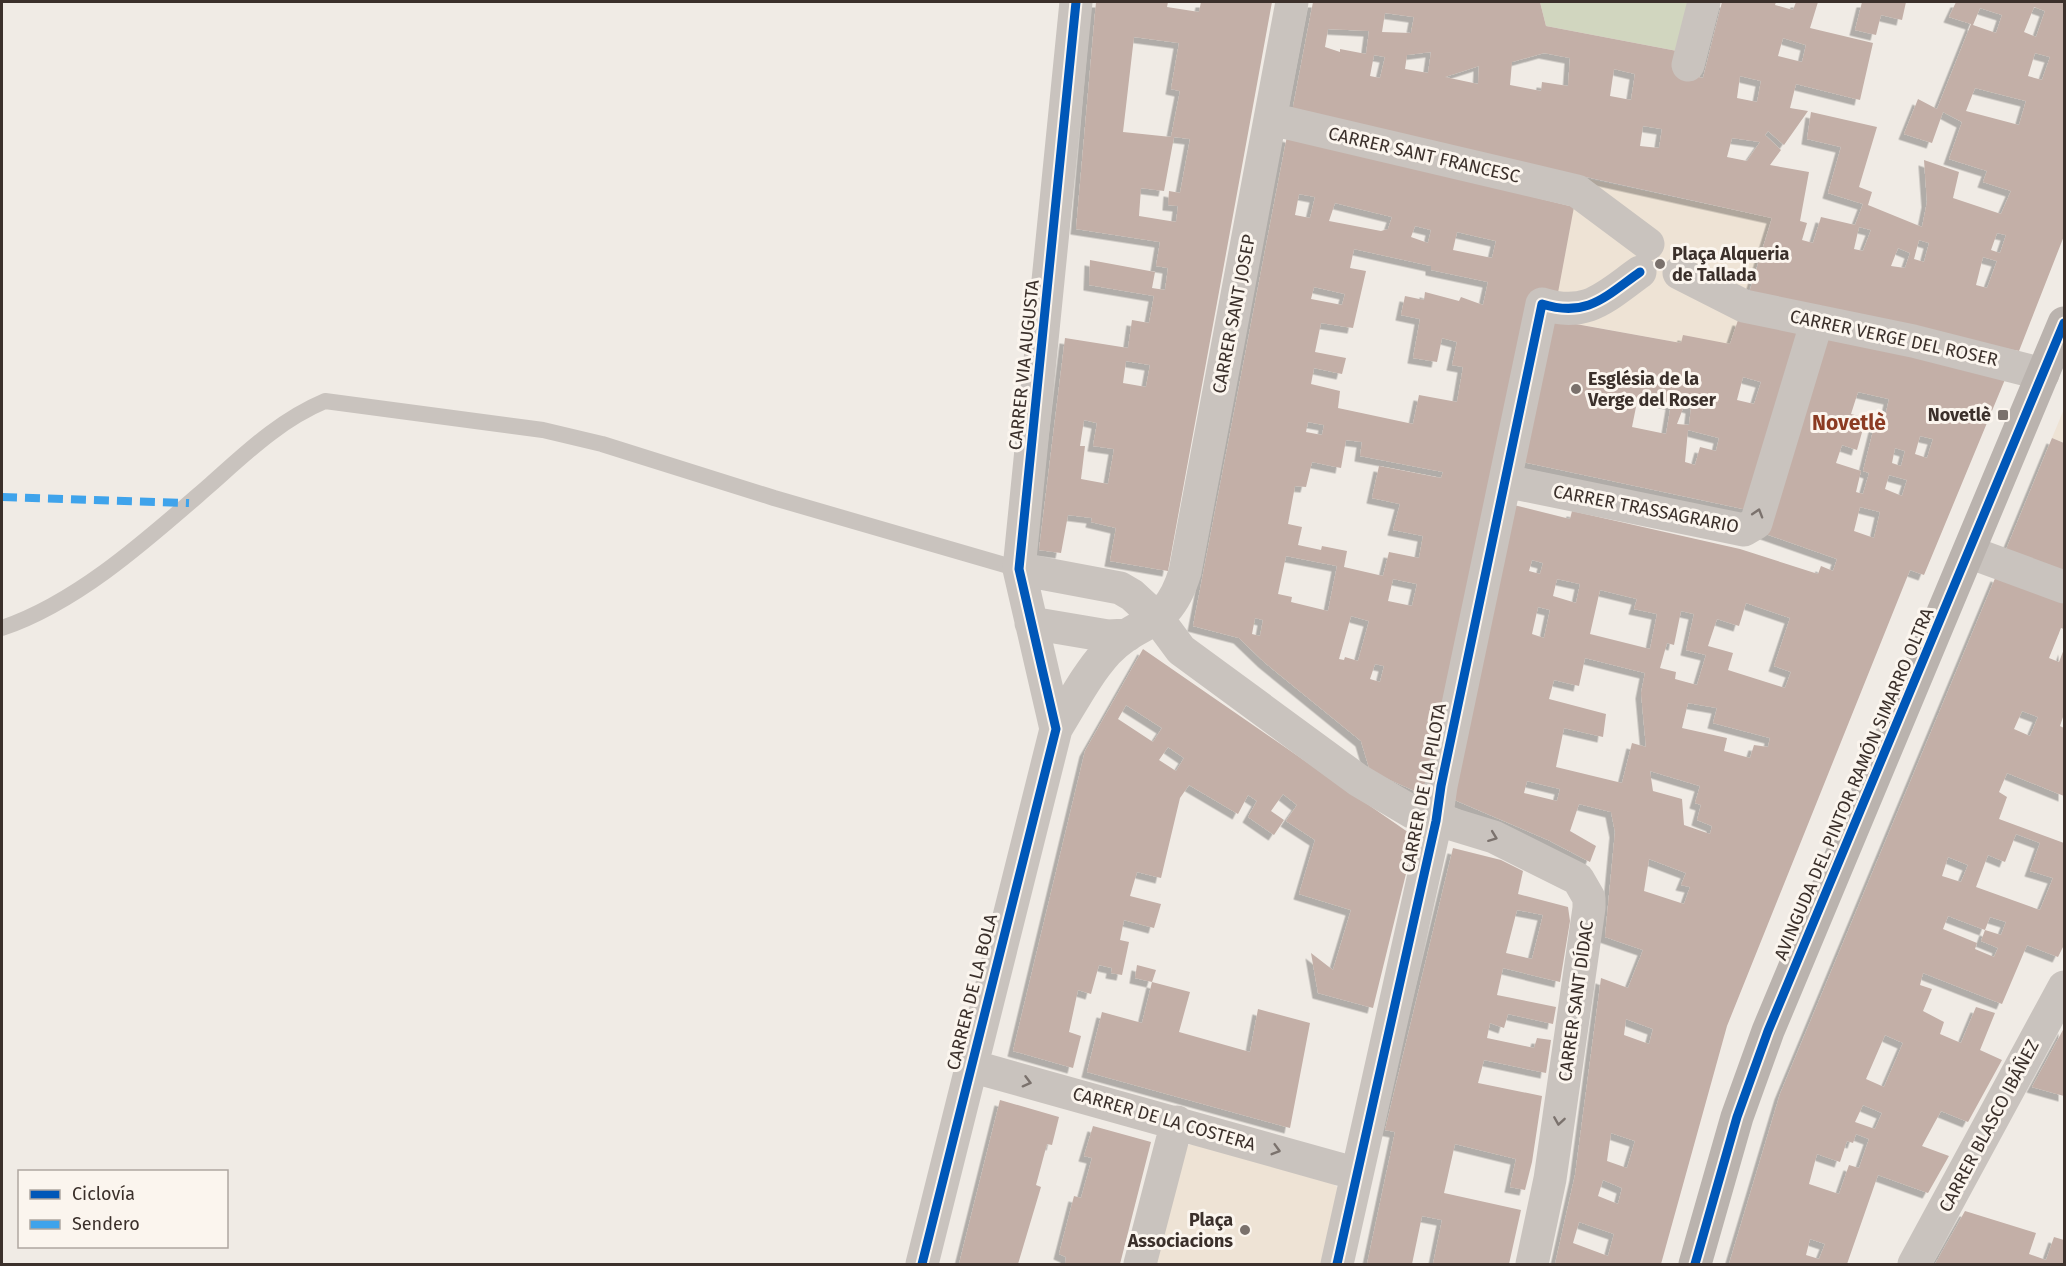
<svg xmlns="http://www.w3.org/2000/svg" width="2066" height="1266" font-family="'Fira Sans',sans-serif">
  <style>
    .green { fill: #d1d6bf }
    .plaza { fill: #eee3d5 }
    .building { fill: #c3afa7; fill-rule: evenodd; filter: url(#shadow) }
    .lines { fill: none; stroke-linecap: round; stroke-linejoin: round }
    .lane { stroke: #c9c3be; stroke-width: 16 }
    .street { stroke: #c9c3be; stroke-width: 33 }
    .secondary { stroke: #bab3ae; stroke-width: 33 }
    .quiet { stroke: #3fa3eb; stroke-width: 8; stroke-dasharray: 15 8; stroke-linecap: butt }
    .cycleway-casing { stroke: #fbf5ee; stroke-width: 13 }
    .cycleway { stroke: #0057b8; stroke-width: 9 }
    .oneway { stroke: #7b726d }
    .poi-dot { fill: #7a716c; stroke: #fbf5ee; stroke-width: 2 }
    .labels { text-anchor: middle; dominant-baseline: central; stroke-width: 6; stroke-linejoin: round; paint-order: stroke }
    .street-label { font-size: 18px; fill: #3b302b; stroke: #fbf5ee }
    .poi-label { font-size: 18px; font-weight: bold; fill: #3b302b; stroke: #fbf5ee; text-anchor: start }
    .quarter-label { font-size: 21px; font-weight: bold; fill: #8c3b22; stroke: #fbf5ee }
  </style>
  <defs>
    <filter id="shadow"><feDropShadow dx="-5.5" dy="5.5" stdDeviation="0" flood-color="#0004"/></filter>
  </defs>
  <rect width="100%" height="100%" fill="#f0ebe5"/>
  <path class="green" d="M1540,2H1689L1677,51L1546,26Z"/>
  <path class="plaza" d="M1579,177L1772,218L1730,344L1681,343L1527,315L1531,291L1564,259Z
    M2064,409V443L2052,438Z
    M1192,1144L1332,1183L1337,1187L1338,1195L1323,1264H1151L1185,1146Z"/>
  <path class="building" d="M1096,2H1168L1167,7L1199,12L1201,2H1272L1168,571L1110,561L1116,528L1091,522L1092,518L1068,515L1061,553L1039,550L1065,338L1128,348L1132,320L1149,323L1154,296L1089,285L1090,260L1155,272L1152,288L1165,290L1168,268L1156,266L1160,242L1076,229ZM1134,37L1179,43L1171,89L1180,91L1171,137L1123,132ZM1174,137L1190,139L1180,193L1169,191L1168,205L1178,206L1176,222L1139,216L1141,188L1164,191ZM1126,361L1150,365L1146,387L1123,383ZM1084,420L1097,423L1093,446L1114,449L1108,484L1081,479L1085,446H1080Z
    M1313,2H1540L1546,26L1677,51L1683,74L1703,78L1722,2H1776L1775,5L1793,10L1796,2H1818L1810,28L1873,43L1860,100L1796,84L1790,108L1808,111L1784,145L1768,131L1765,135L1781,150L1770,165L1809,172L1800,221L1807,223L1802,240L1813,243L1821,217L1855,225L1863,204L1828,193L1841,147L1807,139L1811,112L1877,127L1859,187L1872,192L1868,205L1922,227L1927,202L1924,160L1959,172L1953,198L2001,214L2011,191L1983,182L1987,171L1949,159L1962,122L1943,112L1932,143L1904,134L1918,99L1937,109L1971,24L1949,17L1956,2H2064V236L2019,351L1749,293L1772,218L1292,112ZM2034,7L2045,11L2036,37L2024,32ZM1980,8L2002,15L1996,33L1973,25ZM1385,13L1414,17L1411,33L1382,32ZM1328,29L1369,31L1366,54L1340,49V52L1325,47ZM1783,38L1806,45L1802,62L1778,56ZM1431,52L1428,73L1405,69L1407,55ZM1544,53L1570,58L1568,86L1542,82L1541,91L1510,85L1512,62ZM2035,53L2050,57L2042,80L2028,76ZM1374,55L1385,57L1380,78L1370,76ZM1479,66L1478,84L1445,77ZM1614,69L1635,74L1631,100L1610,96ZM1740,76L1761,81L1757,102L1737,98ZM1975,88L2026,101L2019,125L1966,111ZM1643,126L1662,129L1659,148L1640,146ZM1732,138L1760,142L1747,161L1727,157ZM1859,227L1871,230L1863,251L1854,249ZM1997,233L2006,235L2000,253L1991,250ZM1919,240L1929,243L1924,262L1914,259ZM1898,248L1910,253L1905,268L1891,266ZM1983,257L1997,261L1987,288L1976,285Z
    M1862,2H1906L1902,20L1881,15L1876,35L1855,30Z
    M1287,136L1574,207L1557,298L1531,291L1424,795L1370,771L1361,741L1264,662L1239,638L1193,626ZM1299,194L1315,197L1310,218L1295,215ZM1335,203L1392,217L1388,229L1381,231L1329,221ZM1415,226L1431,230L1428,243L1411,237ZM1457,232L1496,241L1492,258L1453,250ZM1354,249L1431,266V270L1488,282L1483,305L1461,297L1459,301L1425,292L1424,300L1405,296L1401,315L1420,319L1413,358L1437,362L1442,338L1457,342L1452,365L1463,367L1457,402L1419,395L1413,424L1338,408L1340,391L1311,384L1314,368L1342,374L1346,358L1315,352L1321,323L1353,328L1366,271L1350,268ZM1314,287L1345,294L1342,305L1311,299ZM1308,422L1324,425L1322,435L1306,432ZM1346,440L1362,442L1360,456L1443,472L1441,478L1379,466L1372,498L1400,504L1393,530L1423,536L1419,558L1389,552L1383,576L1344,567L1347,551L1322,546L1321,550L1298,545L1302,527L1288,524L1295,486L1306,487L1312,462L1341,468ZM1286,556L1337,566L1328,611L1291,602L1292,597L1278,594ZM1393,579L1417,584L1412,606L1388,601ZM1351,616L1369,621L1358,661L1345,657L1344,660L1339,659ZM1255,618L1263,620L1260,636L1252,634ZM1375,664L1384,666L1380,682L1370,679Z
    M1548,319L1681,343L1683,335L1730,344L1738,320L1802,334L1748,510L1523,462ZM1743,377L1761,382L1754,404L1737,400ZM1638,397L1671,404L1666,434L1632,427ZM1684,406L1691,408L1689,425L1677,424ZM1688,430L1719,438L1716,451L1700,447L1695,465L1685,462Z
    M1822,333L2006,377L1924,575L1910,570L1727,1026L1661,1264H1555L1575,1175L1601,978L1628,988L1643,950L1605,937L1615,832L1611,812L1579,804L1570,831L1596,846L1590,862L1548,840L1450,798L1514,505L1570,519L1572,511L1740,549L1818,574L1821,566L1833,571L1837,559L1763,533ZM1858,392L1889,399L1885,417L1877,415L1863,471L1869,473L1863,494L1856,492L1861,471L1836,463L1842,445L1857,450L1866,418L1851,414ZM1920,436L1933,439L1927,458L1915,454ZM1895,448L1905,451L1901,466L1892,463ZM1889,475L1907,480L1902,496L1885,489ZM1860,507L1880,512L1874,538L1854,531ZM1532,560L1543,563L1540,574L1529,571ZM1557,579L1580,584L1576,603L1553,596ZM1600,590L1637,599L1634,609L1657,614L1650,649L1590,634ZM1746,603L1790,618L1774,666L1791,672L1785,688L1728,670L1733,653L1708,646L1717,619L1739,626ZM1538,607L1550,610L1544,638L1532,634ZM1681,611L1694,614L1686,650L1706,655L1697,685L1675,679L1676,672L1660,668L1667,643L1674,645ZM1585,658L1645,673L1641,693L1646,747L1632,743L1622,783L1556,767L1564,728L1603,737L1606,714L1549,699L1554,680L1579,686ZM1688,703L1717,708L1713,723L1770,738L1768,747L1754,745L1750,758L1724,751L1727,738L1682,728ZM1650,771L1700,786L1695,803L1701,805L1697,820L1712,826L1710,834L1684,825L1682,799L1653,791ZM1527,781L1560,789L1557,801L1524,793ZM1649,859L1686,873L1681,885L1690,887L1684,904L1644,891ZM1626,1019L1653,1029L1649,1044L1624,1035ZM1611,1133L1635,1141L1627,1168L1607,1161ZM1603,1180L1622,1188L1618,1204L1598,1196ZM1579,1222L1614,1234L1608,1256L1573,1243Z
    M2052,438L2064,443V572L2005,552Z
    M1996,576L2064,603V629L2061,628L2049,658L2059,662L2064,649V714L2060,726L2064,728V796L2007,773L1999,792L2007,797L1999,819L2064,843V945L2058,957L2027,945L2002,1004L1923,973L1920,985L1932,989L1923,1011L1944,1022L1940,1034L1961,1043L1976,1007L1995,1013L1980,1050L2002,1060L1968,1122L1941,1111L1922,1146L1949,1156L1928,1193L1878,1175L1847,1264H1729L1780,1094ZM2022,711L2038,717L2030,736L2014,729ZM2016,834L2040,843L2030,871L2053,878L2040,910L1976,887L1988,855L2005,862ZM1948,857L1968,865L1961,882L1942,876ZM1948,916L1985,930L1981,941L1998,948L1994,957L1975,949L1977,943L1943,929ZM1990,917L2006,922L2001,935L1985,930ZM1885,1035L1903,1043L1884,1087L1866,1079ZM1863,1105L1882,1113L1875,1129L1855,1122ZM1856,1134L1869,1139L1859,1168L1849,1165L1839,1194L1809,1184L1817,1154L1840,1162L1847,1141L1853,1143ZM1810,1239L1825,1244L1819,1259L1806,1255Z
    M1143,649L1415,837L1373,1008L1318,993L1311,953L1333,970L1351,910L1299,894L1315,840L1286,821L1297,805L1283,794L1271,811L1284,820L1274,835L1248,817L1257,801L1248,795L1238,814L1189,785L1180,798L1161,878L1137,872L1130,896L1161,904L1154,928L1124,920L1120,940L1129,942L1122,975L1111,973L1112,968L1099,965L1091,994L1078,990L1069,1032L1081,1036L1073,1068L1013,1051L1085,751ZM1126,705L1162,728L1153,742L1118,719ZM1168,747L1184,758L1176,771L1159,760Z
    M1453,848L1501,860L1523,871L1518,894L1568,907L1570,921L1560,982L1503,968L1497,995L1556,1007L1553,1024L1508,1014L1504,1028L1490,1023L1487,1038L1534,1048L1537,1038L1551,1040L1546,1073L1484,1060L1478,1083L1542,1096L1532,1162L1525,1190L1510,1187L1516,1159L1455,1144L1444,1193L1521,1210L1509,1264H1433L1442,1220L1422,1216L1412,1264H1367L1395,1132L1385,1130ZM1517,910L1543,915L1532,959L1506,953Z
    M1137,965L1156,970L1152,982L1190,992L1179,1032L1250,1052L1258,1009L1310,1023L1290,1128L1087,1072L1102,1012L1142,1023L1152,982L1135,978Z
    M2064,1028V1096L2032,1087Z
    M1000,1100L1059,1117L1052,1145L1047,1144L1036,1185L1041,1187L1018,1264H959Z
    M1093,1126L1151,1142L1120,1264H1065L1066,1257L1059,1254L1074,1196L1081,1198L1092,1158L1084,1156Z
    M1965,1211L2036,1233L2029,1254L2046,1260L2054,1237L2064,1240V1264H1935Z"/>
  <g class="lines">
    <path class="lane" d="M2,628C79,602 150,537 211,484C247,452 280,420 325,401L543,430L602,444L774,498L1019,569"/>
    <path class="street" d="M1688,65L1704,2
      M1271,119L1577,191L1648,244
      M1679,273L1744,306L1913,341L2043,374
      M1505,481L1744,530L1756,523L1817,321
      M1969,552L2064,587
      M1019,569L1120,588L1132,595L1158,619L1181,650L1358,780L1412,812L1494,837L1578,879L1589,898V908L1550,1179L1532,1264
      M1031,623L1108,636L1128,635
      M1056,729L1019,569L1076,2
      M971,1066L1357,1174
      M922,1264L1056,729C1072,703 1087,674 1107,652C1141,616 1167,631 1185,572L1292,2
      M1140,1264L1177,1122
      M1337,1264L1436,821L1441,786L1542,304C1587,318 1605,297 1640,272
      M1914,1264L2064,987"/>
    <path class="secondary" d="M1695,1264L1737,1117L1768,1031L2064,323"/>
    <path class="quiet" d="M2,497L189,503"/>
    <g class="cycleway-casing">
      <path id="cycleway" d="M922,1264L1056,729L1019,569L1076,2
        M1337,1264L1436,821L1441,786L1542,304C1587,318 1605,297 1640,272
        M1695,1264L1737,1117L1768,1031L2064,323"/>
    </g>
    <use href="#cycleway" class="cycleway"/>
  </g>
  <defs><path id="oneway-chevron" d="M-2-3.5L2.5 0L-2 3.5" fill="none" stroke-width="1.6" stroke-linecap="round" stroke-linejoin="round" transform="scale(1.5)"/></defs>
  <g class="oneway">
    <use href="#oneway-chevron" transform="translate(1758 513) rotate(-73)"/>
    <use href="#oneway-chevron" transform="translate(1493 837) rotate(21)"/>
    <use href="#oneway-chevron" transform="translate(1027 1082) rotate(15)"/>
    <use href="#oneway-chevron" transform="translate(1559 1121) rotate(99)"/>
    <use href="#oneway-chevron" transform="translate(1276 1150) rotate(16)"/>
  </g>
  <g class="poi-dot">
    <circle cx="1660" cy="264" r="6"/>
    <circle cx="1576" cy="389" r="6"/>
    <rect x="1997" y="409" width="12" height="12" rx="3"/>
    <circle cx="1245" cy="1230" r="6"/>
  </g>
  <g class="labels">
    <g class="street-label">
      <text transform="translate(1424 155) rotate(13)">CARRER SANT FRANCESC</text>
      <text transform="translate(1234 314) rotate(-79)">CARRER SANT JOSEP</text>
      <text transform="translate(1894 338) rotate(12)">CARRER VERGE DEL ROSER</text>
      <text transform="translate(1024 365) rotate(-84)">CARRER VIA AUGUSTA</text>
      <text transform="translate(1646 509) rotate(11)">CARRER TRASSAGRARIO</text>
      <text transform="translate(1854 784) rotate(-67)">AVINGUDA DEL PINTOR RAMÓN SIMARRO OLTRA</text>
      <text transform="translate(1424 788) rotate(-79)">CARRER DE LA PILOTA</text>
      <text transform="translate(972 992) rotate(-76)">CARRER DE LA BOLA</text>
      <text transform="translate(1576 1001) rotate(-82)">CARRER SANT DÍDAC</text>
      <text transform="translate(1164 1119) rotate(16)">CARRER DE LA COSTERA</text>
      <text transform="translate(1989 1126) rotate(-62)">CARRER BLASCO IBÁÑEZ</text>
    </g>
    <g class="poi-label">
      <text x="1672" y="254">Plaça Alqueria<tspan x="1672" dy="21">de Tallada</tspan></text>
      <text x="1588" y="379">Església de la<tspan x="1588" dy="21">Verge del Roser</tspan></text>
      <text x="1991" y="415" text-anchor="end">Novetlè</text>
      <text x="1233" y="1220" text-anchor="end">Plaça<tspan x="1233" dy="21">Associacions</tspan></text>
    </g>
    <g class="quarter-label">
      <text x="1849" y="423">Novetlè</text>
    </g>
  </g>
  <rect width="2066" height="1266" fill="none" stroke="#3b302b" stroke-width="6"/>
  <rect x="18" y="1170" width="210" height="78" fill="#fbf5ee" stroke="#aea6a0" stroke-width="1.5"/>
  <rect x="30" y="1190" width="30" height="9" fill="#0057b8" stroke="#aea6a0" stroke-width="1.5"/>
  <text x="72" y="1200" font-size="18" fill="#3b302b">Ciclovía</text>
  <rect x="30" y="1220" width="30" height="9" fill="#3fa3eb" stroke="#aea6a0" stroke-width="1.5"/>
  <text x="72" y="1230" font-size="18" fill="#3b302b">Sendero</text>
</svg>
